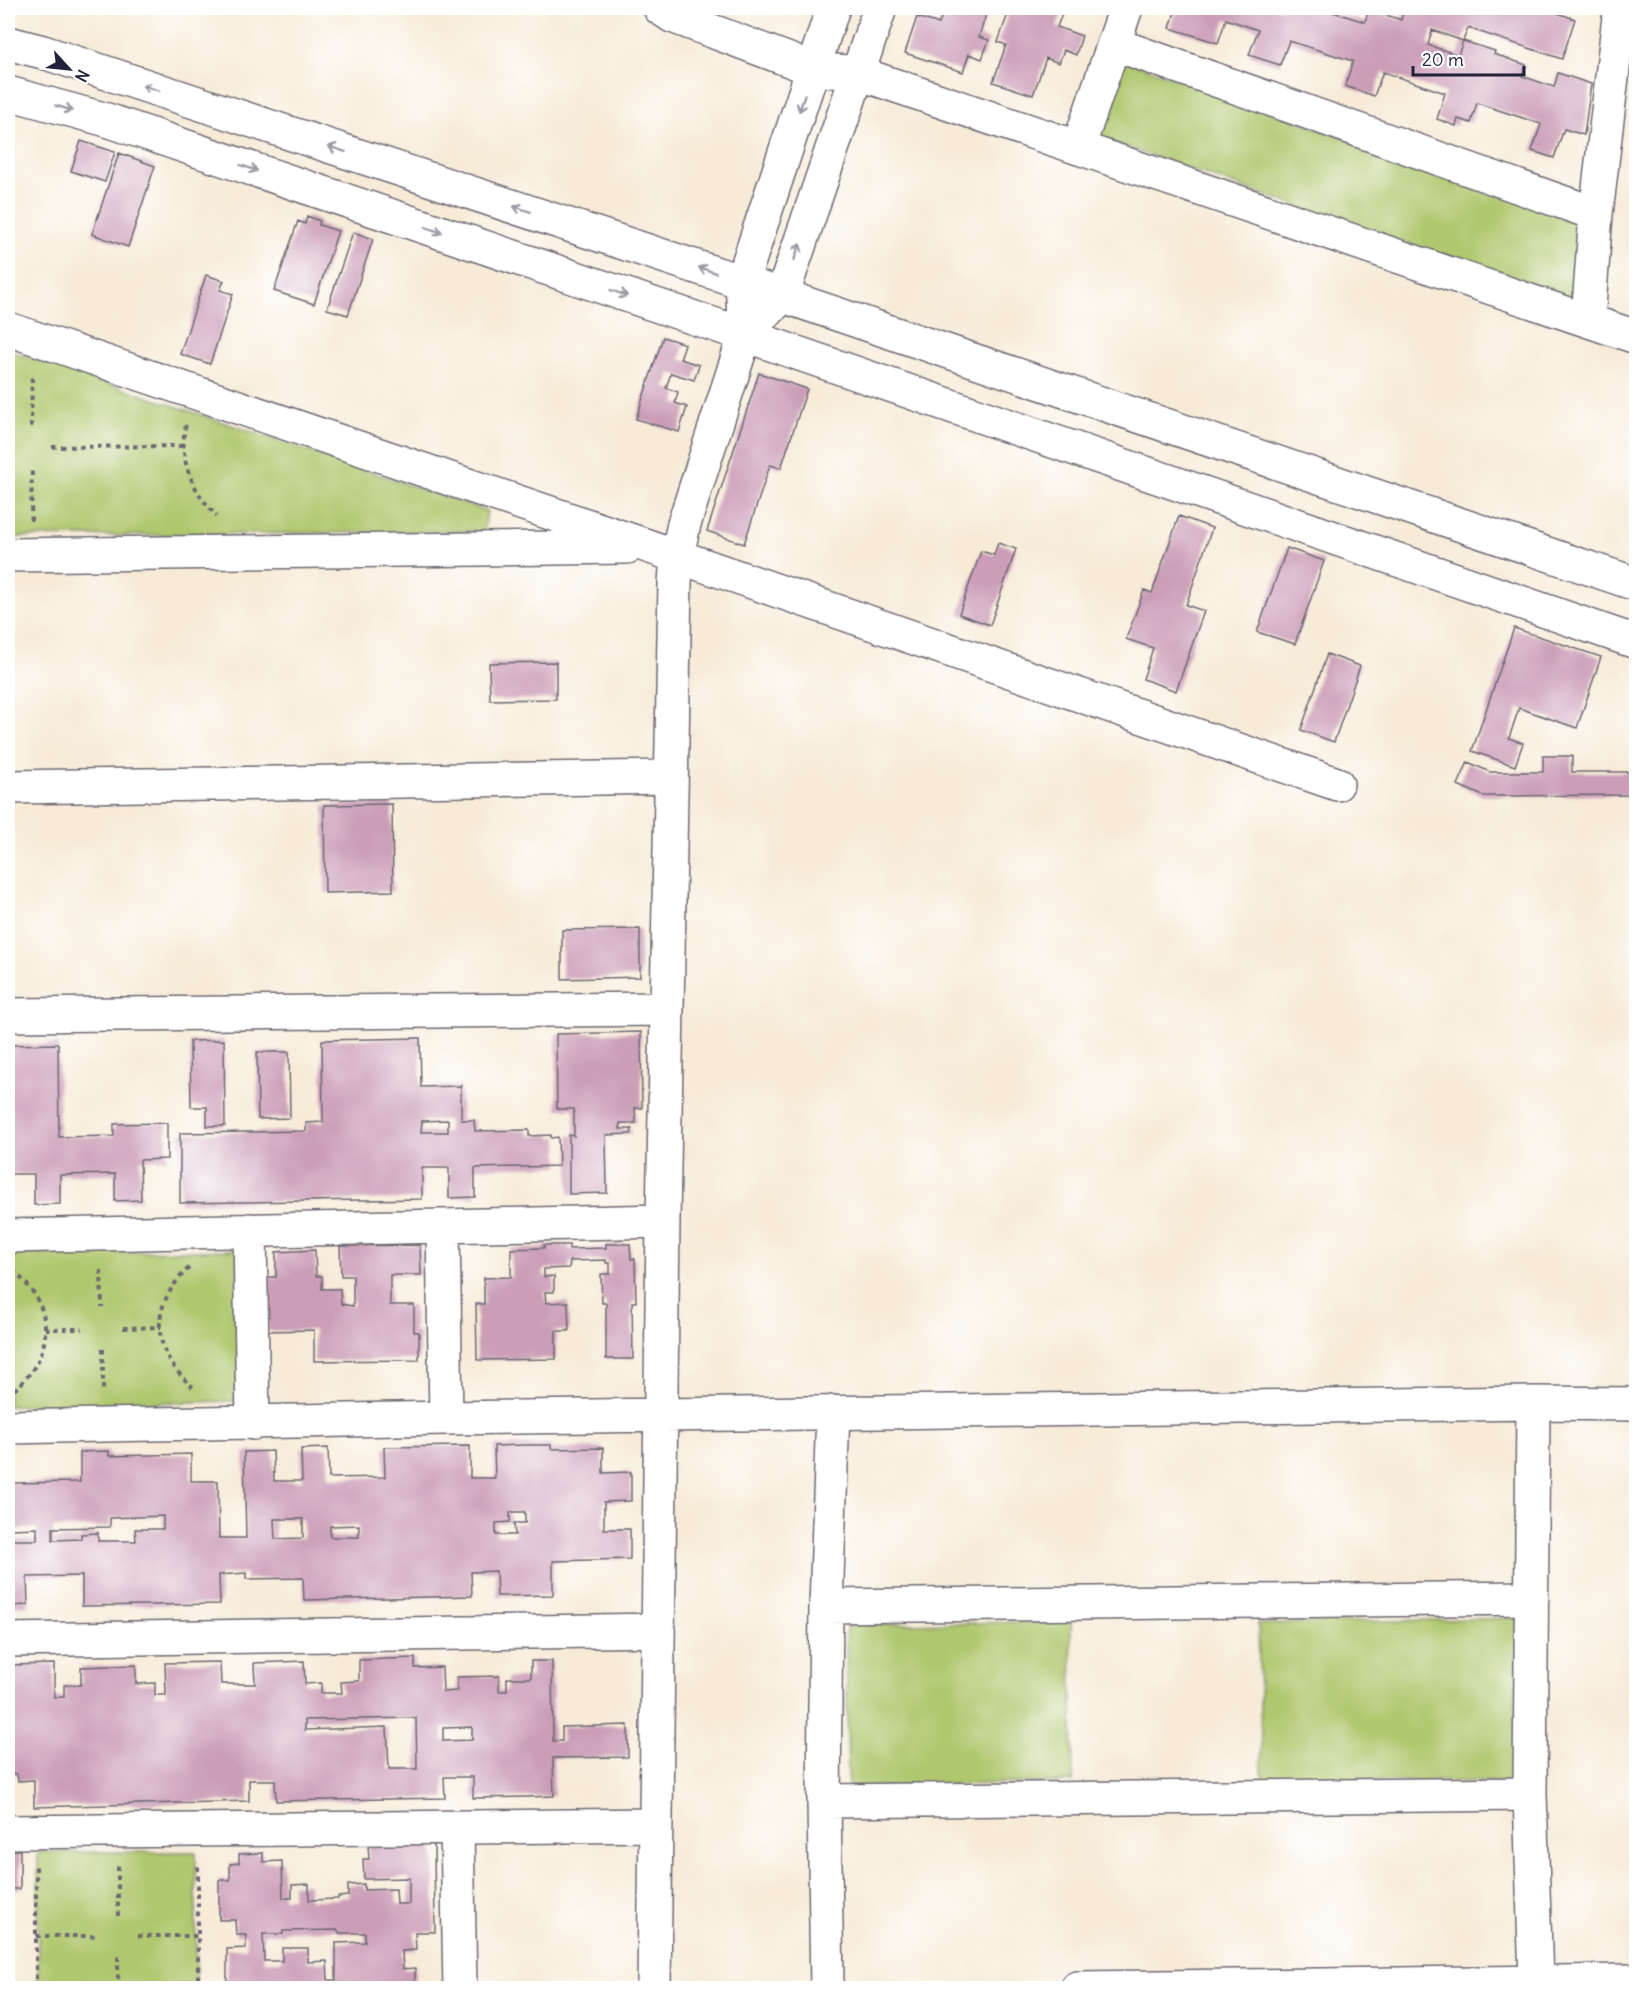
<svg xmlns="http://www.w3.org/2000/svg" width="1644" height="1996" font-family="Delius,sans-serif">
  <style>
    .green { fill: #afc76d; stroke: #687454; stroke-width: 1.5 }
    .building { fill: #cb9db7; fill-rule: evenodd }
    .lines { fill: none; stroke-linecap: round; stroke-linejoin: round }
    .minor-casing { stroke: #6d6872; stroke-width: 36 }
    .path { stroke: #6d6872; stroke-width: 4; stroke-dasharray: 4.5 4.5; stroke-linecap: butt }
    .minor { stroke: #fff; stroke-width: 33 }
    .oneway { stroke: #9c9ca7 }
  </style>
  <rect width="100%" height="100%" fill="#fff"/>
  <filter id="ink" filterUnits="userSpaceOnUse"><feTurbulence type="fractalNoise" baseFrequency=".0167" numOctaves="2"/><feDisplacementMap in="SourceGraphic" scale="12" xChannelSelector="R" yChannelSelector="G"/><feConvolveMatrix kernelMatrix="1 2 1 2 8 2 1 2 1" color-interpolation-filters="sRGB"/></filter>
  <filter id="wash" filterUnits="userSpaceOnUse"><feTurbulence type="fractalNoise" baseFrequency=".008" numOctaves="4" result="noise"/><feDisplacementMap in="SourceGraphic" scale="24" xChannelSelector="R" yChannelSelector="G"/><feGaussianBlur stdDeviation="1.35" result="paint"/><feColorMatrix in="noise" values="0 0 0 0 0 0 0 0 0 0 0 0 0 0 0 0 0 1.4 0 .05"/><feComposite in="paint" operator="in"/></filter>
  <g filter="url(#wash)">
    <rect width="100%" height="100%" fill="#f7ebd8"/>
    <path class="green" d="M1124,60L1583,222L1576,303L1097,137Z
      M8,350L487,511L484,531L8,537Z
      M238,1250L240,1401L8,1406V1254Z
      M1517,1618L1515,1782L1262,1780L1258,1624Z
      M1071,1621L1073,1782L848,1787L846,1625Z
      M38,1852H196V1988H38Z"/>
    <g id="blocks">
      <path class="building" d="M944,8H988L979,37L989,40L982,59L969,54L963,72L905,53L917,17L939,24Z
        M1010,8H1064L1057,27L1082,36L1076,55L1064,50L1059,63L1046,58L1033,95L993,82L1006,45L998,42Z
        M1163,8H1320L1365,22L1369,9L1401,20L1404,8H1542L1575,19L1562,59L1468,28L1463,41L1432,30L1428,45L1458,55L1463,41L1495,51L1494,54L1526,65L1522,76L1554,87L1558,73L1591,84L1584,135L1564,129L1554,158L1532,151L1541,124L1477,103L1471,123L1458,119L1456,126L1437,119L1445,93L1383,72L1374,96L1345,86L1353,61L1289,41L1280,65L1249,55L1258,30L1226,19L1218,43L1170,28L1175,12Z
        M81,141L115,152L105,182L71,171Z
        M119,153L155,166L128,247L92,234Z
        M307,216L320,221L319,225L338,231L314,304L274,291L298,221L305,224Z
        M353,232L373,239L348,315L327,309Z
        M206,275L224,281L220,290L233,294L210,364L180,354Z
        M663,337L685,344L680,359L699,365L694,380L671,373L666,388L678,392L675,403L687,407L679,432L636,419Z
        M759,373L807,389L781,468L770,465L744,544L707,531Z
        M1179,516L1212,528L1186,605L1204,611L1176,691L1143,679L1153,648L1126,639L1144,590L1152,593Z
        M998,543L1016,549L990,625L959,614L981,551L994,555Z
        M1287,548L1324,561L1295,644L1257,632Z
        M1514,628L1601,657L1577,728L1519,708L1509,738L1523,743L1515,766L1472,751Z
        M1327,654L1360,666L1334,742L1301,730Z
        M556,662V699L490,700L489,663Z
        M1543,756H1572V772H1636V795L1483,796L1458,785L1468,762L1490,772H1543Z
        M392,804L393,891L325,893L324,805Z
        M640,929V977L562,979V930Z
        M641,1032L642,1108H635L636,1123H620V1129H632L631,1134L606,1135L607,1193L569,1194V1135L574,1136V1109H557L556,1034Z
        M420,1038L421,1087L461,1086V1120H474L475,1131L529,1130V1136L551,1135V1138L558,1137L559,1166L475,1168V1197L449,1198V1168H422V1199L180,1203V1133L306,1131V1123L323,1122L322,1040ZM448,1120V1132H421L422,1121Z
        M224,1040L225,1126H207V1107H191L190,1041Z
        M58,1044L59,1137L114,1136V1124L167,1123V1159L140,1160L141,1200L115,1201V1174L60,1175V1204L34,1205V1174H8V1045Z
        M257,1052H289L290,1118L258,1119Z
        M606,1244H630L631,1259H635L636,1302H632L633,1359H606V1303H602L601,1274H610V1263H606V1260L570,1261L569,1268L544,1269V1277L554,1276V1292H545L546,1303L568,1302L569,1331H556V1359L477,1360L476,1304H484V1278L511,1277V1249L544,1248V1245H569V1249L606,1248Z
        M420,1245L421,1275H390V1305H414V1332H419V1360L314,1361V1330L268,1331L267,1277H276V1252L315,1250L316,1276H322V1289H340L341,1304L353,1306V1276H341L340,1246Z
        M524,1445H551V1449L603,1448V1473L631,1472V1501L604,1502V1529H630V1559L553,1561V1595L497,1596L496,1571L471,1572L472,1596L304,1600L303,1578L246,1579V1573L219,1575L220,1604L82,1606V1576L27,1577L28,1605L8,1606V1483L80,1482V1452L109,1451V1456L191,1454V1481H218L219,1538H246L244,1452L273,1451L274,1481H302L301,1449L328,1448L329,1478L385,1477L384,1447L470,1446V1478H495L494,1446ZM510,1512H525V1523H514L515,1535H496V1523L510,1522ZM163,1516V1529H135L136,1541H98V1533L81,1534V1539L53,1540V1528L110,1527V1518ZM274,1519H303V1538L275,1539ZM359,1525V1537H330V1526ZM37,1528V1540H11V1529Z
        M415,1658V1668L442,1667L443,1692L457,1691V1677L499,1676V1691H507V1678H531V1661H552L553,1741H562V1727L628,1725V1757L553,1758L554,1796L527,1797L473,1798V1777H444L445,1798L276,1801L275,1780H249V1801L34,1807V1780L18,1781L17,1774H8V1665L54,1664V1697H64V1685H81V1667L136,1665V1684L155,1683V1695H166L165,1663L220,1662L221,1684H255L254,1663L304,1661L305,1684L321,1683V1693H342L341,1682L359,1681V1660ZM416,1718L417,1769H389L387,1727L305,1730V1720ZM472,1727V1740L443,1741V1728Z
        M434,1844L435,1932H415L416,1950L402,1951L403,1969L415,1968V1986L435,1985V1988H227V1949L246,1948V1935H236L235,1920H219V1880H230V1864L239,1863V1854L263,1853V1862L282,1861L283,1898H292V1885L309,1884V1900L338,1899V1897L348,1896V1885L364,1884V1890L396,1889L397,1904H409V1878L364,1879L363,1859H369L368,1845ZM338,1930L339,1933H365V1942L336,1943V1980H328L327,1961L308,1962V1948H282V1961H264L263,1934H283V1931Z
        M8,1850H20V1889H8Z"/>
    </g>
  </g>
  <g filter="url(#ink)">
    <use href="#blocks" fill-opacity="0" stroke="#6d6872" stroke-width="1.5"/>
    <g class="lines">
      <g class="minor-casing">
        <path id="minor" d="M660,8L672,16L813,69L858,73L1636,337
          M8,43L43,52L742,282L1636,584
          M1114,44L1596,214
          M8,93L107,120L745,335L1636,642
          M1078,148L1126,8
          M767,312L782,296L880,8
          M1588,320L1596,214L1620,8
          M8,329L677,556L1337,784
          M8,555L627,547
          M8,787L671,777
          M8,1015L667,1009
          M443,1226L446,1418
          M250,1230L253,1423
          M8,1236L663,1221
          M1533,1403L1530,1794L1536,1982
          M8,1427L446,1418L1533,1403L1636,1404
          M826,1606L1532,1598
          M8,1640L658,1630
          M824,1801L1530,1794
          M457,1828L460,1988
          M8,1832L656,1825
          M654,1988L663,1221L675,583L677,556L684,524L745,335L742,282L833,8
          M827,1988L824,1801L826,1606L833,1412
          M1077,1988L1636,1981"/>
      </g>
      <path class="path" d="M186,425C177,458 194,494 217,516
        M31,427L32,374
        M8,447H11
        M52,447L184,446
        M31,521L32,468
        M189,1268C148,1306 151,1352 193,1387
        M101,1270L102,1307
        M123,1328L161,1327
        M45,1329H82
        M103,1349V1390
        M14,1390C55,1356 56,1306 14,1272
        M118,1916V1865
        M36,1936H98
        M138,1936H198
        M36,1988V1865
        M118,1988V1956
        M198,1988V1864"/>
      <use href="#minor" class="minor"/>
    </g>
    <defs><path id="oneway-shaft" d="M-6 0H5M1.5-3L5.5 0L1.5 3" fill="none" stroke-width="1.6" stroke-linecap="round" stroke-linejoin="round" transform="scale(1.5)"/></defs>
    <g class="oneway">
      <use href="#oneway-shaft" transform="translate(151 88) rotate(-162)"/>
      <use href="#oneway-shaft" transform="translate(802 103) rotate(108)"/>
      <use href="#oneway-shaft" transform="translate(64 108) rotate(16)"/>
      <use href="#oneway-shaft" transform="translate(337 149) rotate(-162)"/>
      <use href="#oneway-shaft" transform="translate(249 168) rotate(19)"/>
      <use href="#oneway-shaft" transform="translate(522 209) rotate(-162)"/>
      <use href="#oneway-shaft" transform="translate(434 230) rotate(19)"/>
      <use href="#oneway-shaft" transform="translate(797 252) rotate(-71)"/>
      <use href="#oneway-shaft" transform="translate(707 270) rotate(-162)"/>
      <use href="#oneway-shaft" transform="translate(619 293) rotate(19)"/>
    </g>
  </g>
  <rect width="1644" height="1996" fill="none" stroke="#fff" stroke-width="30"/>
  <g transform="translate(69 69) rotate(117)" stroke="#ffffff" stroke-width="4.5" paint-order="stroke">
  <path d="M0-4.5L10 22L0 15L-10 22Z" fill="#22223b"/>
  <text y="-9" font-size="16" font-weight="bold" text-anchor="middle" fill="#22223b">N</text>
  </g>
  <path d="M1413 66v9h111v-9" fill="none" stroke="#22223b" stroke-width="3"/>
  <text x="1422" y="66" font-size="18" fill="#22223b" stroke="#ffffff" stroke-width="4.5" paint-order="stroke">20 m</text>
</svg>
